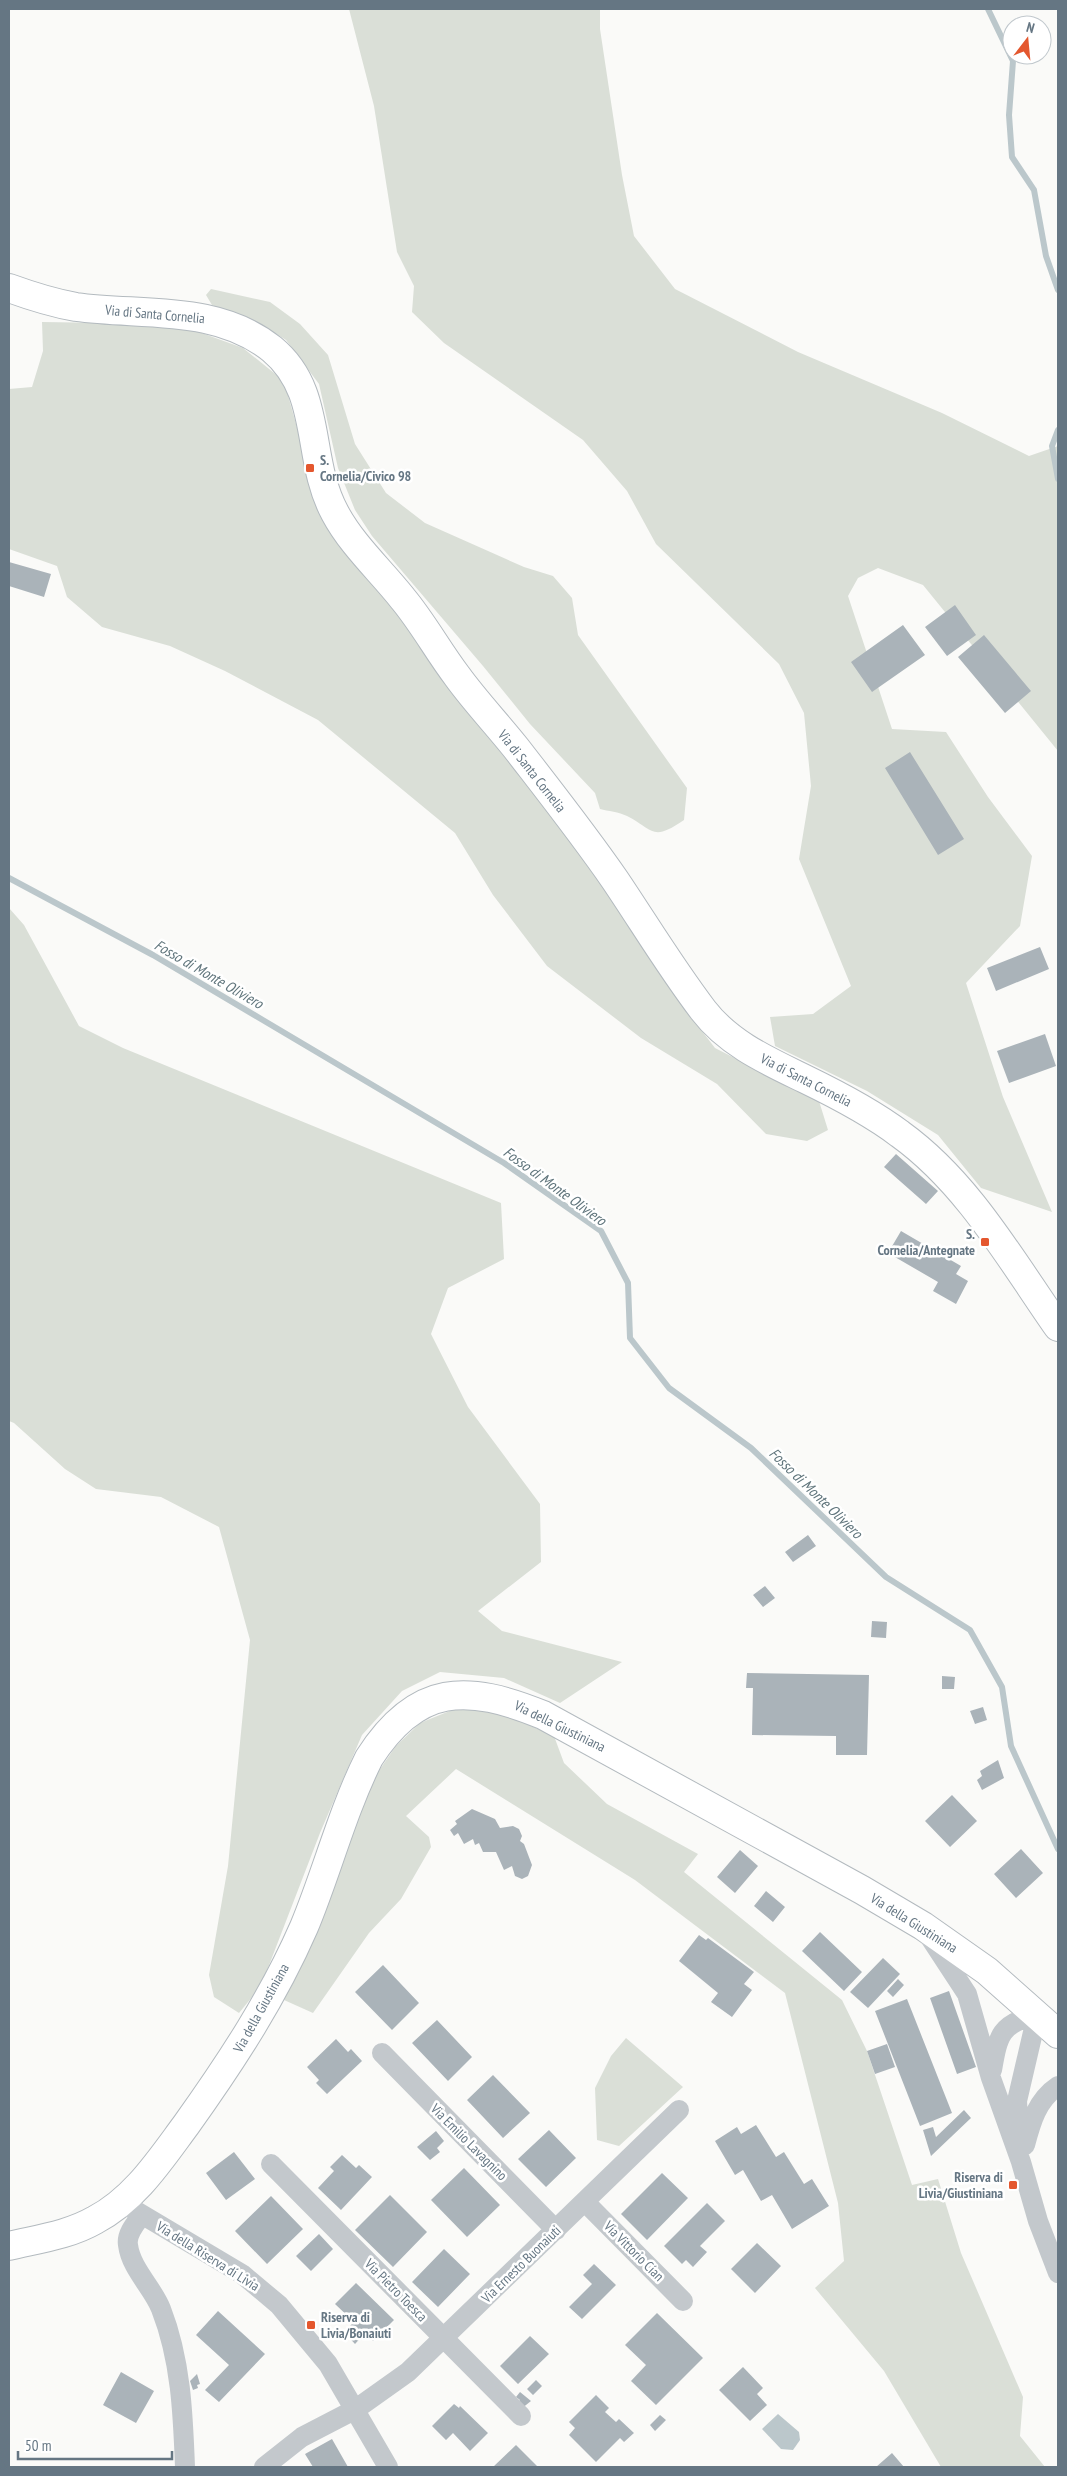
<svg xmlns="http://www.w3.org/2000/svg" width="1067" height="2476" font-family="'PT Sans Narrow',sans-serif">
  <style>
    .green { fill: #dadfd7 }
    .water { fill: #bbc7cb }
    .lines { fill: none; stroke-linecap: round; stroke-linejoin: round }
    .stream { stroke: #bbc7cb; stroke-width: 6 }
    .building { fill: #aab3b9 }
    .secondary-casing { stroke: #b3babf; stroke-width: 30 }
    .street { stroke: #c3c8cc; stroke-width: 20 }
    .secondary { stroke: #fff; stroke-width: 28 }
    .poi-dot { fill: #e4572e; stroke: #fff; stroke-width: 2 }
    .labels { text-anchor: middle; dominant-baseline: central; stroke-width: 5; stroke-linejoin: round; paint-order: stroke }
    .street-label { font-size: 14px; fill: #657683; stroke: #fff }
    .poi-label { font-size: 14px; font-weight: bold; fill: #657683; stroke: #fff; text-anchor: start }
    .water-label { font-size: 15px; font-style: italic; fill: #60757c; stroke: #fff }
  </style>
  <rect width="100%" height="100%" fill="#fafaf8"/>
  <path class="green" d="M349,9H600V29L622,175L634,236L675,289L798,352L942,413L1029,456L1058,446V751L923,585L878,568L858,578L848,596L892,729L946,732L988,797L1032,856L1020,926L966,983L1003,1097L1052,1212L981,1188L938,1135L867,1091L775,1046L770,1017L813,1014L851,986L799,859L811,786L804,713L779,664L656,544L627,491L583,440L444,343L412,312L414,286L397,252L374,106Z
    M211,289L270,302L300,324L328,355L355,444L386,493L425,523L524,567L553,576L572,598L578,635L687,788L684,820C652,842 654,830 627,816C619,812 608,811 600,809L595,793L530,724L483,666L372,536L355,510L338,468L319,384L286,340L264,326L212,305L206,295Z
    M42,322L177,324L243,348L284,381L310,474L403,618L507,759L593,870L682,1005L715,1048L819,1101L828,1130L807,1141L766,1134L717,1084L641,1038L547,966L493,895L455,833L318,720L225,671L170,646L102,627L67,597L57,566L9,549V389L32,387L43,351Z
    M9,908L24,925L79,1026L123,1048L501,1203L504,1259L448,1288L431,1334L468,1407L540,1504L541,1562L478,1611L502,1631L622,1662L560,1703L504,1678L440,1672L402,1691L362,1735L320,1833L261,1986L239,2013L214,1997L209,1975L228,1866L250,1640L219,1527L161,1497L96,1489L65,1469L14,1423L9,1421Z
    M457,1708L502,1713L554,1736L564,1763L607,1804L698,1854L684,1872L842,2000L867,2051L912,2185L938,2179L961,2253L1023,2397L1020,2436L1045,2467H941L884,2371L815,2288L844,2261L838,2203L785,1993L635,1880L456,1769L406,1816L429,1837L431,1847L401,1899L369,1933L313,2013L284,2000L333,1884L371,1782L396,1746L420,1723Z
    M626,2038L683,2087L619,2146L597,2140L595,2088L611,2056Z"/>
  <path class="water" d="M778,2414L799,2432L800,2440L793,2450L781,2449L762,2429Z"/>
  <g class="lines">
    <path class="stream" d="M988,9L1013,61L1009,115L1012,157L1034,190L1046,256L1058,290
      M1058,430L1052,446L1058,479
      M9,878L153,955L504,1163L601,1231L628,1283L630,1338L669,1388L751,1448L886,1577L970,1630L1002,1687L1011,1746L1058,1849"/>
  </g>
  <path class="building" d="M9,562L51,574L44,597L9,586Z
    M955,605L976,635L947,656L925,627Z
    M903,625L925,655L872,692L851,662Z
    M984,635L1031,691L1005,713L958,657Z
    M910,752L964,839L938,855L885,768Z
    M1040,947L1049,969L996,991L987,968Z
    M1045,1034L1056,1066L1009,1083L997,1051Z
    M896,1154L938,1191L926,1204L884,1167Z
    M901,1231L961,1266L956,1274L968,1281L956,1304L933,1291L938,1282L888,1253Z
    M808,1535L816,1546L793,1562L785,1552Z
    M765,1586L775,1598L763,1607L753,1595Z
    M872,1621L887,1622L886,1638L871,1637Z
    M747,1673L869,1675L867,1755H836V1736L752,1735L753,1688H746Z
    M942,1676L955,1677L954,1689H942Z
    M983,1707L987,1720L975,1724L970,1711Z
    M998,1760L1004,1778L982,1790L977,1780L982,1776L980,1771Z
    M952,1795L977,1821L950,1847L925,1821Z
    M472,1809L495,1819L500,1828L513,1826L519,1829L522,1836L520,1841L524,1844L532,1865L528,1876L522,1879L515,1876L512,1866L504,1870L496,1852H483L479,1843L475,1845L473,1839L464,1844L458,1833L454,1836L450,1830L457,1824L455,1821Z
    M1021,1849L1043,1873L1016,1898L994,1874Z
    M740,1850L758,1866L735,1893L717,1877Z
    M766,1891L785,1907L773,1922L754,1906Z
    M820,1932L862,1972L844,1991L802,1951Z
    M699,1935L706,1940L708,1938L754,1972L744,1984L752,1990L732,2017L711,2002L718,1993L679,1961Z
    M883,1958L900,1974L868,2008L850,1992Z
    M383,1965L419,2003L392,2030L355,1992Z
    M898,1979L904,1985L893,1997L887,1991Z
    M949,1991L976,2067L957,2074L930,1998Z
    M907,1999L952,2113L920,2126L875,2011Z
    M437,2020L472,2057L448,2081L412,2043Z
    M336,2039L348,2052L351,2049L362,2061L327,2094L316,2083L319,2080L307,2067Z
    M887,2044L895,2067L875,2074L867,2051Z
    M493,2075L530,2113L503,2138L467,2100Z
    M964,2110L971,2118L931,2156L923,2130L933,2127L936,2137Z
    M756,2125L776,2157L784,2152L804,2184L812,2179L829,2206L792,2229L772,2195L761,2201L743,2170L735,2175L715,2141L737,2127L741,2134Z
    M549,2130L576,2158L546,2187L518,2159Z
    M436,2131L444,2141L437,2148L440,2152L430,2160L417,2147Z
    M234,2152L255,2179L226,2200L206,2173Z
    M342,2155L356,2168L359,2165L372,2177L341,2210L318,2188L334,2171L330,2167Z
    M464,2168L500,2205L467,2237L431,2200Z
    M662,2173L688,2198L647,2240L621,2214Z
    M390,2195L427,2232L393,2267L355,2230Z
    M271,2196L303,2229L267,2264L235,2231Z
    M707,2203L725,2221L700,2246L707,2252L693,2267L686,2260L682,2264L664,2246Z
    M319,2234L333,2249L311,2271L296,2256Z
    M757,2243L781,2266L755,2293L731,2269Z
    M444,2249L470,2274L438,2307L412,2282Z
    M594,2264L616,2285L582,2319L569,2307L592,2284L583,2275Z
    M356,2283L394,2320L373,2341L365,2333L355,2344L344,2332L354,2322L335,2304Z
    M218,2311L265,2354L219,2402L205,2390L229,2365L196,2335Z
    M657,2313L703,2358L656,2405L631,2381L646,2365L625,2345Z
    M530,2336L549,2354L518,2384L500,2366Z
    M743,2367L763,2388L757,2394L767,2405L750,2421L719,2390Z
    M121,2372L154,2391L136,2423L103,2405Z
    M197,2374L200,2384L197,2385L198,2388L193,2390L190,2381Z
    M536,2380L542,2386L533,2395L527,2389Z
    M520,2392L531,2401L521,2409L516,2405L520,2400L516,2397Z
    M596,2395L609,2408L605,2412L616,2422L619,2419L634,2433L624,2442L620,2438L596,2462L569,2435L575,2428L569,2422Z
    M454,2404L459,2408L460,2406L488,2433L470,2451L453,2433L446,2440L432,2426Z
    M660,2415L666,2420L655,2431L650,2425Z
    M332,2439L348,2467H313L305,2454Z
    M516,2445L538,2467H493Z
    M892,2453L904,2467H876Z"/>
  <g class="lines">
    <g class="secondary-casing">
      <path id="secondary" d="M9,288C31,296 53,303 76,307C142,316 216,304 272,349C324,392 305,458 335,513C352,545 381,571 403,599C423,623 438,651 457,676C475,701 497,724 516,748C550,792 584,835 615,880C644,923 671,968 703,1010C729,1044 768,1061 805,1079C838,1095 871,1112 900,1134C968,1183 1011,1260 1058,1327
        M9,2246C38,2239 69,2235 95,2220C135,2199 160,2160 186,2125C231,2062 273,1998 304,1927C327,1872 342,1812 369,1758C417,1683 467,1684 543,1715L862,1890L923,1926L987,1971L1058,2034"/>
    </g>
    <path class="street" d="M929,1936L967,1994L991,2078L1021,2162L1038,2221L1058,2273
      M382,2053L556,2230
      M992,2070C998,2036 1000,2023 1037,2015L1017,2101L1019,2135
      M1025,2145C1031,2122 1037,2100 1058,2086
      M271,2164L521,2416
      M121,2202L242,2274L279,2305L328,2364L388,2467
      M585,2202L683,2301
      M142,2215C135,2224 126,2234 128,2245C131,2269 153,2288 161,2309C181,2360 183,2414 185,2467
      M264,2467L302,2437L356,2409L408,2372L679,2110"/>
    <use href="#secondary" class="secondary"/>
  </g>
  <g class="poi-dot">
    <rect x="305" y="463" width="10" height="10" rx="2.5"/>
    <rect x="980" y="1237" width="10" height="10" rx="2.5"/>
    <rect x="1008" y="2180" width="10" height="10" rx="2.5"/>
    <rect x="306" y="2320" width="10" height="10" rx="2.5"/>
  </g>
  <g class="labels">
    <g class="street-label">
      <text transform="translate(155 314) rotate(5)">Via di Santa Cornelia</text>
      <text transform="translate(532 771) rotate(52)">Via di Santa Cornelia</text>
      <text transform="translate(806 1080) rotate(27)">Via di Santa Cornelia</text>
      <text transform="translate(560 1726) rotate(26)">Via della Giustiniana</text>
      <text transform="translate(914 1923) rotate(32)">Via della Giustiniana</text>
      <text transform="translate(261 2008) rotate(-61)">Via della Giustiniana</text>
      <text transform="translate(469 2142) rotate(45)">Via Emilio Lavagnino</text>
      <text transform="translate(634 2251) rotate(45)">Via Vittorio Cian</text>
      <text transform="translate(208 2256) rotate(32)">Via della Riserva di Livia</text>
      <text transform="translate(521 2264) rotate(-44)">Via Ernesto Buonaiuti</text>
      <text transform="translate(396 2290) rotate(45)">Via Pietro Toesca</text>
    </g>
    <g class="poi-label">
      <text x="320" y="460">S.<tspan x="320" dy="16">Cornelia/Civico 98</tspan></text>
      <text x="975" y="1234" text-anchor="end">S.<tspan x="975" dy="16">Cornelia/Antegnate</tspan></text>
      <text x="1003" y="2177" text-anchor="end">Riserva di<tspan x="1003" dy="16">Livia/Giustiniana</tspan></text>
      <text x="321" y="2317">Riserva di<tspan x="321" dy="16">Livia/Bonaiuti</tspan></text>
    </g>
    <g class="water-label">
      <text transform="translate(209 974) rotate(30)">Fosso di Monte Oliviero</text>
      <text transform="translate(555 1186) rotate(36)">Fosso di Monte Oliviero</text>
      <text transform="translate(816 1493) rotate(44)">Fosso di Monte Oliviero</text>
    </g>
  </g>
  <rect width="1067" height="2476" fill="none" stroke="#657683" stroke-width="20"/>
  <g transform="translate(1027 40) rotate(16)"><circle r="24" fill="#ffffff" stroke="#c1c8cd"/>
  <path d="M0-4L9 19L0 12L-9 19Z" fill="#e4572e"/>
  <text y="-8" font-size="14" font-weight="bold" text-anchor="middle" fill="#657683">N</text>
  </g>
  <path d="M18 2451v8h154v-8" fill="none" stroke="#657683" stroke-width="2.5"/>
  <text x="25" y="2451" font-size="15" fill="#657683" stroke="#ffffff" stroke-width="4" paint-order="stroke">50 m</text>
</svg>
